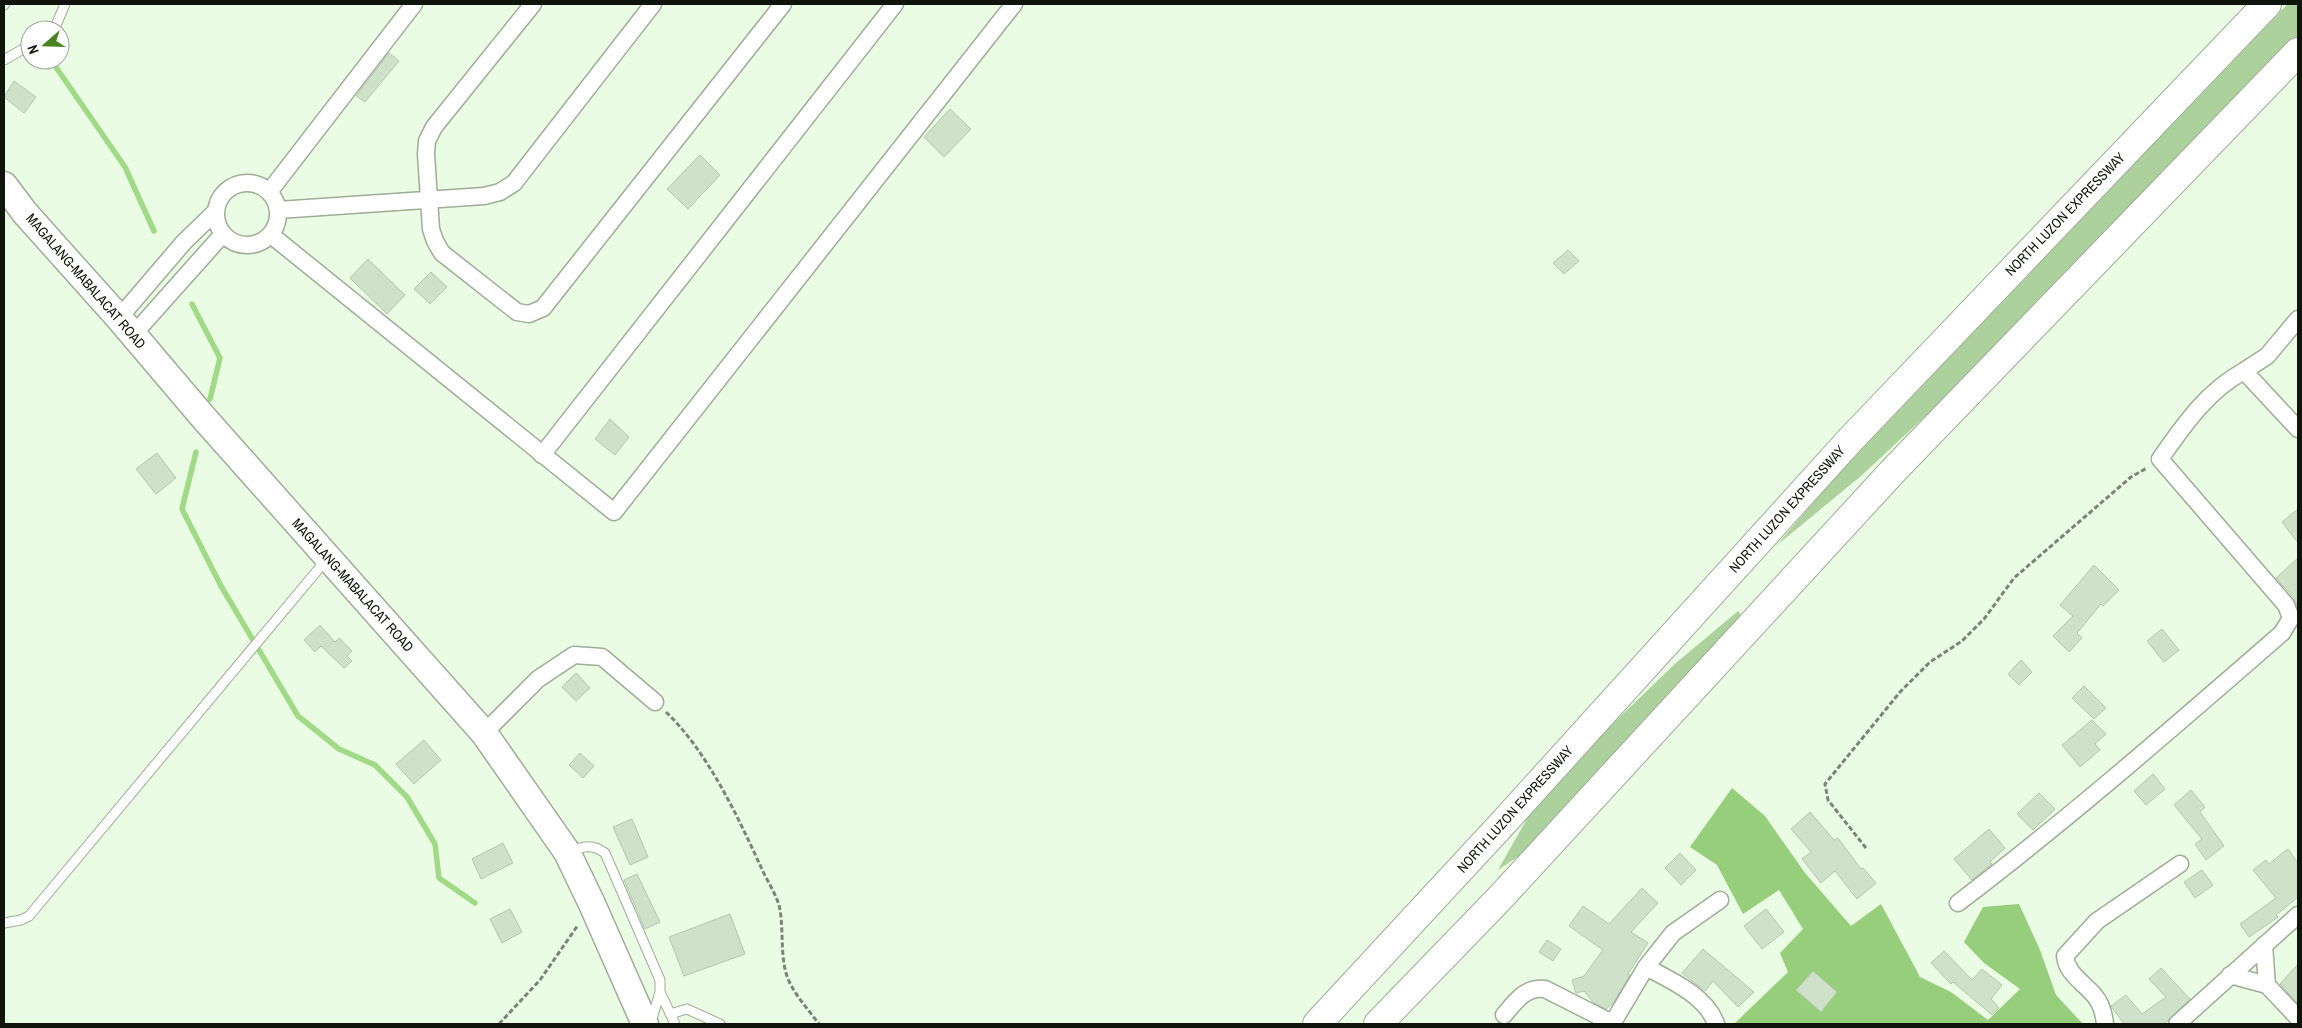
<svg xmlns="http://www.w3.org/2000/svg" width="2302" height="1028" font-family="'Archivo Narrow',sans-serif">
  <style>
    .green { fill: #acd19c }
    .forest { fill: #96ce7b }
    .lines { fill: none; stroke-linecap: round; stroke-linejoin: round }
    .stream { stroke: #a1da86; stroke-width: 5.5 }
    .building { fill: #d0e1c9; stroke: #b5c5ae }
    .lane-casing { stroke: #9dad96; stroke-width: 11 }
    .street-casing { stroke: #9dad96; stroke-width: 19 }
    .primary-casing { stroke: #9dad96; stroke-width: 29 }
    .highway-casing { stroke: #9dad96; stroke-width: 30 }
    .path { stroke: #7b8576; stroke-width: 3; stroke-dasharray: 5 2.5; stroke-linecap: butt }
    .lane { stroke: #fff; stroke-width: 9 }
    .street { stroke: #fff; stroke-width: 16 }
    .primary { stroke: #fff; stroke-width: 26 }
    .highway { stroke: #fff; stroke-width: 28 }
    .labels { text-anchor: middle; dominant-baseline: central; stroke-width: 4; stroke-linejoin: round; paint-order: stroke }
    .street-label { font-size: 14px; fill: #0f140c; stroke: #fff }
  </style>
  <rect width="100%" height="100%" fill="#ebfce4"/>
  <path class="green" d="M2288,4H2298V42L1933,409L1861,476L1776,546L1876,430L2229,61Z
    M1738,611L1745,621L1528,850L1498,870L1533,808L1577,758L1676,663Z"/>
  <path class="forest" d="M1732,788L1765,816L1805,873L1851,926L1881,904L1920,977L1951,992L1988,1020L2020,989L1984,963L1964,942L1983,907L2019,904L2040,950L2056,995L2083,1024H1734L1788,972L1780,953L1803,929L1779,890L1743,914L1717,865L1690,847Z"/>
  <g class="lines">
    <path class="stream" d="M51,60L125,167L154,231
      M192,304L220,358L210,399
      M196,452L182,509L221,586L298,716L339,749L375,765L407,797L435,844L439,878L475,903"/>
  </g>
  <path class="building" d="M389,53L399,61L365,102L356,96Z
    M14,81L36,97L24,113L4,97Z
    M950,109L971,129L944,157L924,137Z
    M700,155L720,175L688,209L667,189Z
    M1568,250L1579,261L1564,274L1553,263Z
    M368,259L405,295L387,314L350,278Z
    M431,272L447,287L430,304L414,289Z
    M610,419L629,437L615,455L595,439Z
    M157,453L176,478L156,494L136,469Z
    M2298,509V543L2282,522Z
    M2298,558V608L2294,598L2276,578Z
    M2094,565L2119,590L2103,606L2101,604L2077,633L2082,638L2069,652L2053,636L2073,616L2060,605Z
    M320,625L335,642L339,638L352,651L347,656L352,661L344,668L321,646L315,652L304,640Z
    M2162,629L2179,650L2164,662L2147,641Z
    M2021,660L2032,672L2019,685L2008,674Z
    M576,673L590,688L576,701L562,687Z
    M2084,686L2106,708L2094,719L2072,698Z
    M2092,720L2106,734L2095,744L2100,750L2080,767L2062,745Z
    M424,740L441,760L414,784L396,764Z
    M580,753L594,766L583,778L569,765Z
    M2153,774L2165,789L2146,805L2134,791Z
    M2191,790L2205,807L2200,812L2224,846L2206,860L2195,844L2202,839L2174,805Z
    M2039,793L2055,809L2033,830L2017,814Z
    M1810,812L1834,840L1838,838L1861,869L1863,868L1876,883L1857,899L1835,871L1821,883L1802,859L1811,852L1791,829Z
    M632,819L648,857L630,865L613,827Z
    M1989,829L2005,848L1990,862L1992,864L1972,880L1954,859Z
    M503,843L513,863L481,879L472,859Z
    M2288,849L2298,863V897L2276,915L2278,917L2249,937L2240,924L2276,898L2253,870L2266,860L2269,864Z
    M1680,853L1696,870L1681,885L1665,868Z
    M2202,870L2213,885L2195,898L2184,882Z
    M637,874L660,922L645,929L624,880Z
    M1642,888L1658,903L1631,932L1648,943L1628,974L1630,975L1613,1003L1606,1009L1594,1003L1584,991L1576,993L1572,980L1584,976L1603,950L1569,926L1583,906L1609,924Z
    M510,909L522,932L502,943L490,919Z
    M1766,909L1784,932L1762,949L1744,926Z
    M730,914L745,954L684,976L669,937Z
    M1547,940L1561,949L1553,961L1539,952Z
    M1703,949L1754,992L1738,1007L1713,981L1705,991L1682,973Z
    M1944,951L1972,980L1982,969L2002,985L1991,999L1999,1008L1992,1015L1953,982L1951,984L1931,963Z
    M2298,964V1004L2280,984Z
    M2161,968L2190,999L2164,1024H2124L2111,1006L2126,995L2142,1014L2166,997L2149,979Z
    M1813,971L1837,992L1821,1012L1796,990Z"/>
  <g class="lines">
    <g class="lane-casing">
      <path id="lane" d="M4,5L5,4
        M54,30L65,4
        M4,60L30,45
        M570,851C584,846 593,844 605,853L660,980V992L651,1022
        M4,923L21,920L29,916L326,560
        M660,992L675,1024
        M670,1014L687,1009L720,1024"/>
    </g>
    <g class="street-casing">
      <path id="street" d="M533,4L434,127L427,141L426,154L431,229L435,241L442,253L517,312L529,314L543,308L783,4
        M216 214a31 31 0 1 1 62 0a31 31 0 1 1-62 0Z
        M269,192L414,4
        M278,210L484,196L500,192L514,183L653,4
        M271,235L614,512L1014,4
        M119,318L184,242L216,211
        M133,335L223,234
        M2244,371L2267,356L2298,319
        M542,455L895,4
        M484,733L538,679L574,655L602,657L655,702
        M1958,903C2070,818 2176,725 2282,633L2291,618L2286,605L2160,459C2184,425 2207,391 2244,371L2298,429
        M2264,945L2267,985
        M2230,975L2267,985L2298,1018
        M1504,1015C1515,1002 1526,986 1545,989L1614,1024
        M1612,1024L1646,967
        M1716,1024C1707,996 1670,980 1646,967L1673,933L1720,900
        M2105,1024C2104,1014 2101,1003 2094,995C2083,982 2067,974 2065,956L2097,921L2180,864
        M2177,1024L2298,915"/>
    </g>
    <g class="primary-casing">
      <path id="primary" d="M4,185L25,213L119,318L203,417L484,733L567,852L592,904L645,1024"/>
    </g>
    <g class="highway-casing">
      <path id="highway" d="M1317,1024L1504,822L1851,439L2267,4
        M1378,1024L1499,899L1894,470L2298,52"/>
    </g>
    <path class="path" d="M666,712C707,751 737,815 761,867C766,879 775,892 779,905C784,926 780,951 786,973C791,991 808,1009 819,1024
      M1866,848L1828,800L1825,784L1900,692L1930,662L1962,641L1984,619L2014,578L2131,477L2147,468
      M499,1024L540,980L578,925"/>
    <use href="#lane" class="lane"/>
    <use href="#street" class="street"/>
    <use href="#primary" class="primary"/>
    <use href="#highway" class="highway"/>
  </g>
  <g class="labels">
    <g class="street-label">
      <text transform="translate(2065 214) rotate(-46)">NORTH LUZON EXPRESSWAY</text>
      <text transform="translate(86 281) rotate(49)">MAGALANG-MABALACAT ROAD</text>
      <text transform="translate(1787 509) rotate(-48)">NORTH LUZON EXPRESSWAY</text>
      <text transform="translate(353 585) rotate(48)">MAGALANG-MABALACAT ROAD</text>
      <text transform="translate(1515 809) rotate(-48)">NORTH LUZON EXPRESSWAY</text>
    </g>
  </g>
  <rect width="2302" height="1028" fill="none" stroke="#0f140c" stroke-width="10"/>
  <g transform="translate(45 45) rotate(250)"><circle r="24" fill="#ffffff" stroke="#9fa19e"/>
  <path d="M0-4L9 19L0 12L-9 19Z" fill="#478320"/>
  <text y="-8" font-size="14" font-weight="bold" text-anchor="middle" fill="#0f140c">N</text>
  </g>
</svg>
